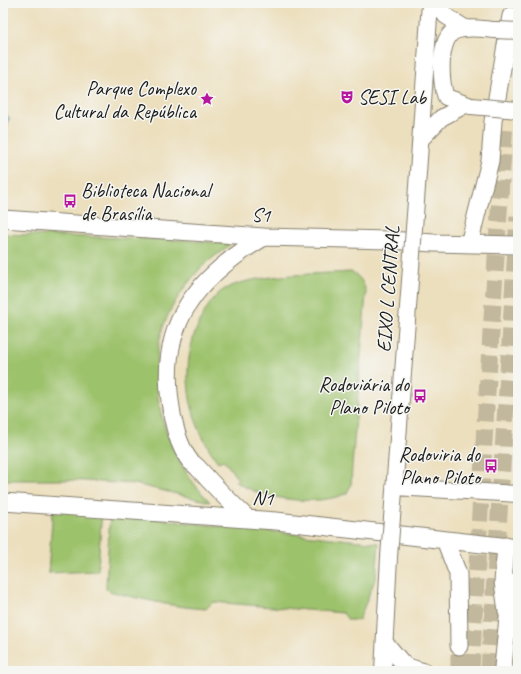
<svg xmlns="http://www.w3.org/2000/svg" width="521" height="674" font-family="Caveat,sans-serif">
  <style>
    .green { fill: #9dc26c; stroke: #5c6f44 }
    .water { fill: #62b2dd; stroke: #3f677c }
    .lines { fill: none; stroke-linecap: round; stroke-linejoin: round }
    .trunk-tunnel { stroke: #c2b89d; stroke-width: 17; stroke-dasharray: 17 8; stroke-linecap: butt }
    .primary-casing { stroke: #847e6c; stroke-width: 18 }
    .trunk-casing { stroke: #847e6c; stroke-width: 19 }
    .primary { stroke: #fff; stroke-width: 16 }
    .trunk { stroke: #fff; stroke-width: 17 }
    .primary-bridge-casing { stroke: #847e6c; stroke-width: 18; stroke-linecap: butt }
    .primary-bridge { stroke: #fff; stroke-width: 16 }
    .labels { text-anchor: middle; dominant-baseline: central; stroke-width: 3; stroke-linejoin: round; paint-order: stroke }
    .poi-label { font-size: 20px; fill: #1c1c1c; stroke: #f6f6f2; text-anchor: end }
    .street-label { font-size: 20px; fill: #1c1c1c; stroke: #f6f6f2 }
  </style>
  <rect width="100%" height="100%" fill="#f6f6f2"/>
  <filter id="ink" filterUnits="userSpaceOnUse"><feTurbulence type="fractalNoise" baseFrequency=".025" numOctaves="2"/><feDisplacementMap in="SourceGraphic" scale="8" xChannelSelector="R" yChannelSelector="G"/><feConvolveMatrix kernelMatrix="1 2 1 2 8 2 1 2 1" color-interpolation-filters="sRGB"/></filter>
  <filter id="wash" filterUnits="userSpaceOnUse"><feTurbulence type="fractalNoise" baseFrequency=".012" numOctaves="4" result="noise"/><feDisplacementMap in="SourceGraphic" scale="16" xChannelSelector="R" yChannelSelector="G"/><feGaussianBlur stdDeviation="0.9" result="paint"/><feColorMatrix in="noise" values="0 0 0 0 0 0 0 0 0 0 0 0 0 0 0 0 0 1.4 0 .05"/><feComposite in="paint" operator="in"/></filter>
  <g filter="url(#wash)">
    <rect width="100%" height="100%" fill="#ecdfbd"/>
    <path class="green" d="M3,234L182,240L231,244C221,252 207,261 198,271C183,288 167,311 161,334C149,384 161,437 190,478C196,487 203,494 210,502L135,484L68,480H3Z
      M351,272C361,277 364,283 366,293L352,467L351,485L347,493C319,507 261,500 235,481H239L224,460L218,462C187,421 177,364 202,317C207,307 215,294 225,289C251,274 320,274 351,272Z
      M102,507L98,569L97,571L48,573L53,508Z
      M110,512L181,522L379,543L376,577L359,620H348L343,613L213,602L206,609C173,607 141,599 109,591L106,588Z"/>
    <path class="water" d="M3,109L9,118L7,129L3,134Z"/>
  </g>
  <g filter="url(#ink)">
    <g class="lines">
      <path class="trunk-tunnel" d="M459,671V646
        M471,671L485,424L505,122
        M489,671L518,216"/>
      <g class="primary-casing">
        <path id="primary" d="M436,3L446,16L465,28
          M471,106L446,97C440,83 438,38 455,31C467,26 483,29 495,30
          M421,139L441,118L465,105
          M415,215L430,3
          M385,643C402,659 397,665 423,671
          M383,671L389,557"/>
      </g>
      <g class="trunk-casing">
        <path id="trunk" d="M3,219L264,237L388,240L434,243L518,245
          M469,244L490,161L493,121L511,16
          M3,502L276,521L518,548
          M248,519C231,503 215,487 199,469C197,466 193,464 190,461C178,445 172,420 170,401C159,321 199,276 264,237
          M445,540L458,574L459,646
          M506,546L503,582L507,611
          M503,667L508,617L518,580"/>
      </g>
      <use href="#primary" class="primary"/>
      <use href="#trunk" class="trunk"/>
      <g class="primary-bridge-casing">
        <path id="primary-bridge" d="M495,30L518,31
          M471,106L518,110
          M394,487L518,494
          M389,557L415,215"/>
      </g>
      <use href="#primary-bridge" class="primary-bridge"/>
    </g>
  </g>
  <defs>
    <g id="theatre-bare" transform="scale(1.08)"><path d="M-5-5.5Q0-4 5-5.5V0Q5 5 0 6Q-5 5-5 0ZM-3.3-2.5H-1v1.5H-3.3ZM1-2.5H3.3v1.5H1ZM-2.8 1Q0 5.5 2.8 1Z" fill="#b5179e" stroke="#f6f6f2" stroke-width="2.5" paint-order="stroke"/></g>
    <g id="sight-bare" transform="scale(1.08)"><path d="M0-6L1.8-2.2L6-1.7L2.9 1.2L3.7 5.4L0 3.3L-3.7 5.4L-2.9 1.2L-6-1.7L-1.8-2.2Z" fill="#b5179e" stroke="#f6f6f2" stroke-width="2.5" paint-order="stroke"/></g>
    <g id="bus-bare" transform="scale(1.08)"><path d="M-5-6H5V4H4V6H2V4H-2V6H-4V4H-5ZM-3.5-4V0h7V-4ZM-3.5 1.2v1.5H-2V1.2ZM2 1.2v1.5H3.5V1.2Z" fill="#b5179e" stroke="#f6f6f2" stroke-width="2.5" paint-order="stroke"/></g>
  </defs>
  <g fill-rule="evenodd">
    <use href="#theatre-bare" x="347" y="97"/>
    <use href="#sight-bare" x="207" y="99"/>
    <use href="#bus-bare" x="70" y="201"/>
    <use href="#bus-bare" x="420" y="396"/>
    <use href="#bus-bare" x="491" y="466"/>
  </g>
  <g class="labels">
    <g class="poi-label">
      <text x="196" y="88">Parque Complexo<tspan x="196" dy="23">Cultural da República</tspan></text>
      <text x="358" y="97" text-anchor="start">SESI Lab</text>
      <text x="81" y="190" text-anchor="start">Biblioteca Nacional<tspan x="81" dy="23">de Brasília</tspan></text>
      <text x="409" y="384">Rodoviária do<tspan x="409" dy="23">Plano Piloto</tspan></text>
      <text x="480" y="454">Rodoviria do<tspan x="480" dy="23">Plano Piloto</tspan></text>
    </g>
    <g class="street-label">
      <text transform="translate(261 215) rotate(3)">S1</text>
      <text transform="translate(388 289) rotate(-86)">EIXO L CENTRAL</text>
      <text transform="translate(263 498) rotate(4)">N1</text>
    </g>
  </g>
  <rect width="521" height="674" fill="none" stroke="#f6f6f2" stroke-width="16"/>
</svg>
